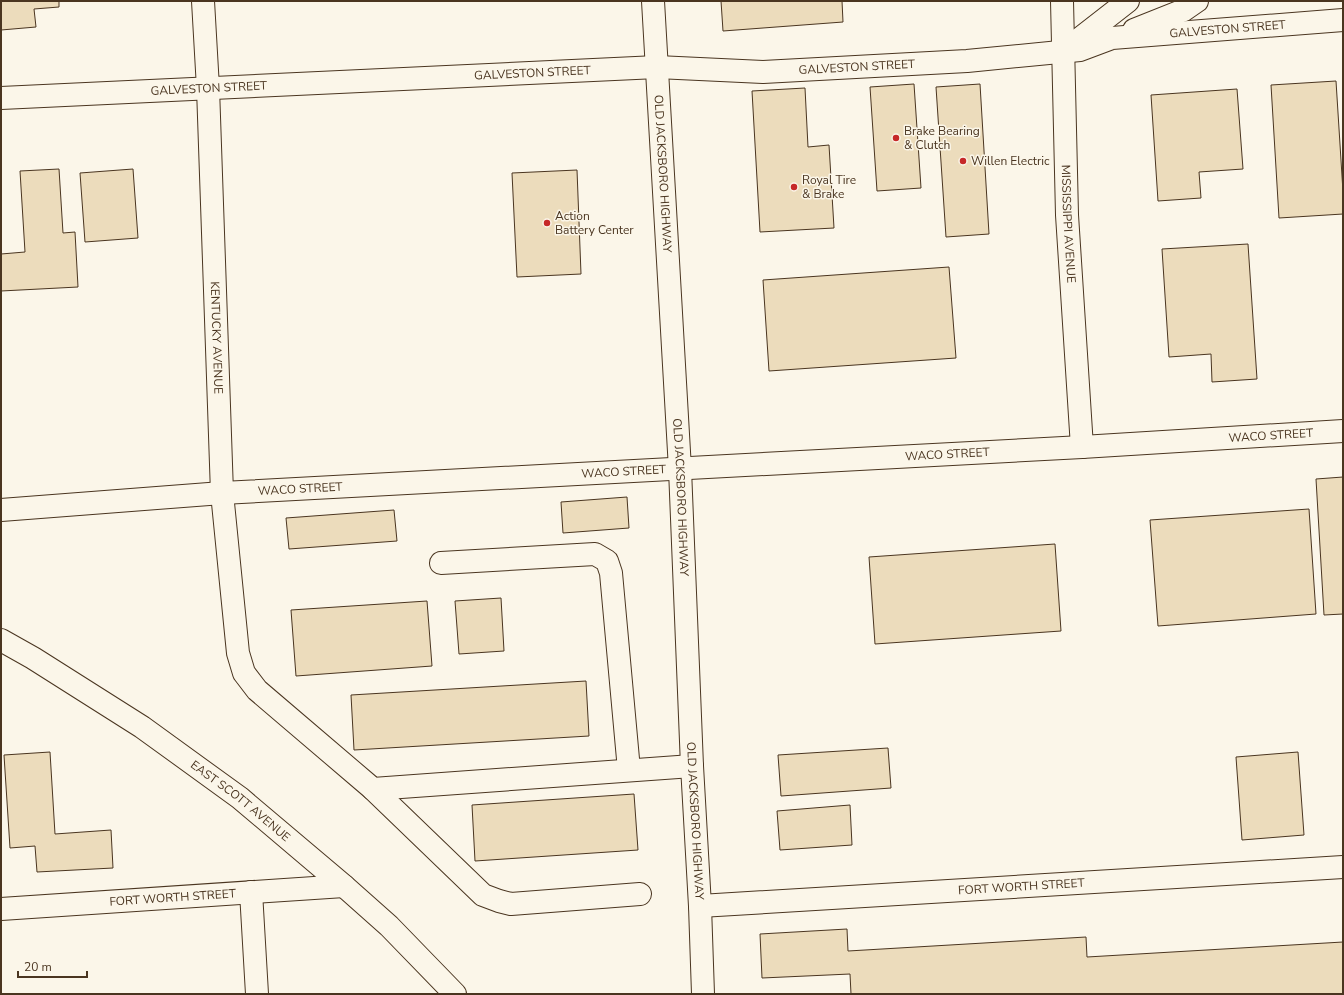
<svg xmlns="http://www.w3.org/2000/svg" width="1344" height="995" font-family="'Nunito Sans',sans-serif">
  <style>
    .building { fill: #ecdcbc; stroke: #4a3520 }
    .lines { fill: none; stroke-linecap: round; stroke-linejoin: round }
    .minor-casing { stroke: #4a3520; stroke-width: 24 }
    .major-casing { stroke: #4a3520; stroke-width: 24 }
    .minor { stroke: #fbf6e9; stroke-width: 22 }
    .major { stroke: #fbf6e9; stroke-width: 22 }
    .poi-dot { fill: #c62828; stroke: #fbf6e9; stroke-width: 1.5 }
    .labels { text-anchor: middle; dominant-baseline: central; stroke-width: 3; stroke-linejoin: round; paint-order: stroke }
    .street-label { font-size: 12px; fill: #4a3520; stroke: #fbf6e9 }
    .poi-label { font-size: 12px; fill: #4a3520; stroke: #fbf6e9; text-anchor: start }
  </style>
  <rect width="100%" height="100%" fill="#fbf6e9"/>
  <path class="building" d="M1,1H59V7L34,9L36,27L1,30Z
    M721,1H842L843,22L723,31Z
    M1336,81L1343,192V214L1279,218L1271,85Z
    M914,84L921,188L877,191L870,87Z
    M980,84L989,234L946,237L936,87Z
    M805,88L808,147L829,145L834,228L760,232L752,91Z
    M1237,89L1243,169L1199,172L1201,198L1158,201L1151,95Z
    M59,169L63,233L75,232L78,287L1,291V254L25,252L20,171Z
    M133,169L138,238L85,242L80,173Z
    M577,170L581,274L517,277L512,173Z
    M1248,244L1257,379L1212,382L1211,354L1169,357L1162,249Z
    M949,267L956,358L769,371L763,280Z
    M1343,477V614L1324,615L1316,479Z
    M627,497L629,528L563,533L561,502Z
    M1309,509L1316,614L1158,626L1150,520Z
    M394,510L397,541L289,549L286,518Z
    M1055,544L1061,631L875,644L869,557Z
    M501,598L504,651L459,654L455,601Z
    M427,601L432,666L296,676L291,610Z
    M586,681L589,736L354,750L351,695Z
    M888,748L891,788L781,796L778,755Z
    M50,752L55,834L111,830L113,868L37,872L35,846L10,848L4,755Z
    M1298,752L1304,835L1242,840L1236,757Z
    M634,794L638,850L475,861L472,805Z
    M850,805L852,845L780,850L777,811Z
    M847,929L848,951L1086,937L1087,957L1343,942V994H851L850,974L762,978L760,934Z"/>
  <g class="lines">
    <g class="minor-casing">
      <g id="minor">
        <path id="s1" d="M203,1L208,88L222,493L238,653L244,673L257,690L373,789L692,766"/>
        <path id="s2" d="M1062,1L1067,215L1082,447"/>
        <path d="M1134,30L1184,10L1197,1"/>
        <path d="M1069,47L1128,1"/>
        <path id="s3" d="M657,67L763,72L967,61L1080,50L1112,38L1343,20"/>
        <path id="s4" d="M1,510L222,493L1082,447L1343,431"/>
        <path d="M441,563L595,554L607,561L611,573L629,770"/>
        <path d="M373,789L483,895L499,901L511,904L640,894"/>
        <path d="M251,892L257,994"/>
        <path id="s5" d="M700,906L1343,867"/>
        <path id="s6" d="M1,909L344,886"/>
      </g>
    </g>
    <g class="major-casing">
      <g id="major">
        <path id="s7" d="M653,1L680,469L692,766L700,906L703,994"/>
        <path id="s8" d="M1,98L657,67"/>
        <path id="s9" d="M1,640L33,658L142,727L240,798L344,886L389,926L455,994"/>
      </g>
    </g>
    <use href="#minor" class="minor"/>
    <use href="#major" class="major"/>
  </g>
  <g class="poi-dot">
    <circle cx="896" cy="138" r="4"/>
    <circle cx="963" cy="161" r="4"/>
    <circle cx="794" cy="187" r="4"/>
    <circle cx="547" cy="223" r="4"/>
  </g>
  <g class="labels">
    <g class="street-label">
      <text stroke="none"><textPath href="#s3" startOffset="574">GALVESTON STREET</textPath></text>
      <text stroke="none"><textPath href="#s3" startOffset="200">GALVESTON STREET</textPath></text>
      <text stroke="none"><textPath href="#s8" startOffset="532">GALVESTON STREET</textPath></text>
      <text stroke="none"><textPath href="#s8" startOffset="208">GALVESTON STREET</textPath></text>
      <text stroke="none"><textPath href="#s7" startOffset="173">OLD JACKSBORO HIGHWAY</textPath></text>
      <text stroke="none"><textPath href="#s2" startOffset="223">MISSISSIPPI AVENUE</textPath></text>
      <text stroke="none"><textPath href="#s1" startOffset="337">KENTUCKY AVENUE</textPath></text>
      <text stroke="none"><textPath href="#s4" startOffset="1272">WACO STREET</textPath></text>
      <text stroke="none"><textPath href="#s4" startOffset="948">WACO STREET</textPath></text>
      <text stroke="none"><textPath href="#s4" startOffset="624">WACO STREET</textPath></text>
      <text stroke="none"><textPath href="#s4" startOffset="300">WACO STREET</textPath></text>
      <text stroke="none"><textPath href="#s7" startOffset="497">OLD JACKSBORO HIGHWAY</textPath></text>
      <text stroke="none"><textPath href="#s9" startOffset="289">EAST SCOTT AVENUE</textPath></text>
      <text stroke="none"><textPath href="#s7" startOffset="821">OLD JACKSBORO HIGHWAY</textPath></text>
      <text stroke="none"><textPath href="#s5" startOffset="322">FORT WORTH STREET</textPath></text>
      <text stroke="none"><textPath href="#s6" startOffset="172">FORT WORTH STREET</textPath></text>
    </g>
    <g class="poi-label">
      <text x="904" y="131">Brake Bearing<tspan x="904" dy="14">&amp; Clutch</tspan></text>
      <text x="971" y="161">Willen Electric</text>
      <text x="802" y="180">Royal Tire<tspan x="802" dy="14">&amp; Brake</tspan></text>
      <text x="555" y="216">Action<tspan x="555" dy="14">Battery Center</tspan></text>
    </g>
  </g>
  <rect width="1344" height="995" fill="none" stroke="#4a3520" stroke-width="4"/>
  <path d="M18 971v6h69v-6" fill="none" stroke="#4a3520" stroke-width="2"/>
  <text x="24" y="971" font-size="12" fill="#4a3520" stroke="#fbf6e9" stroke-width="3" paint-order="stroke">20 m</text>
</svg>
